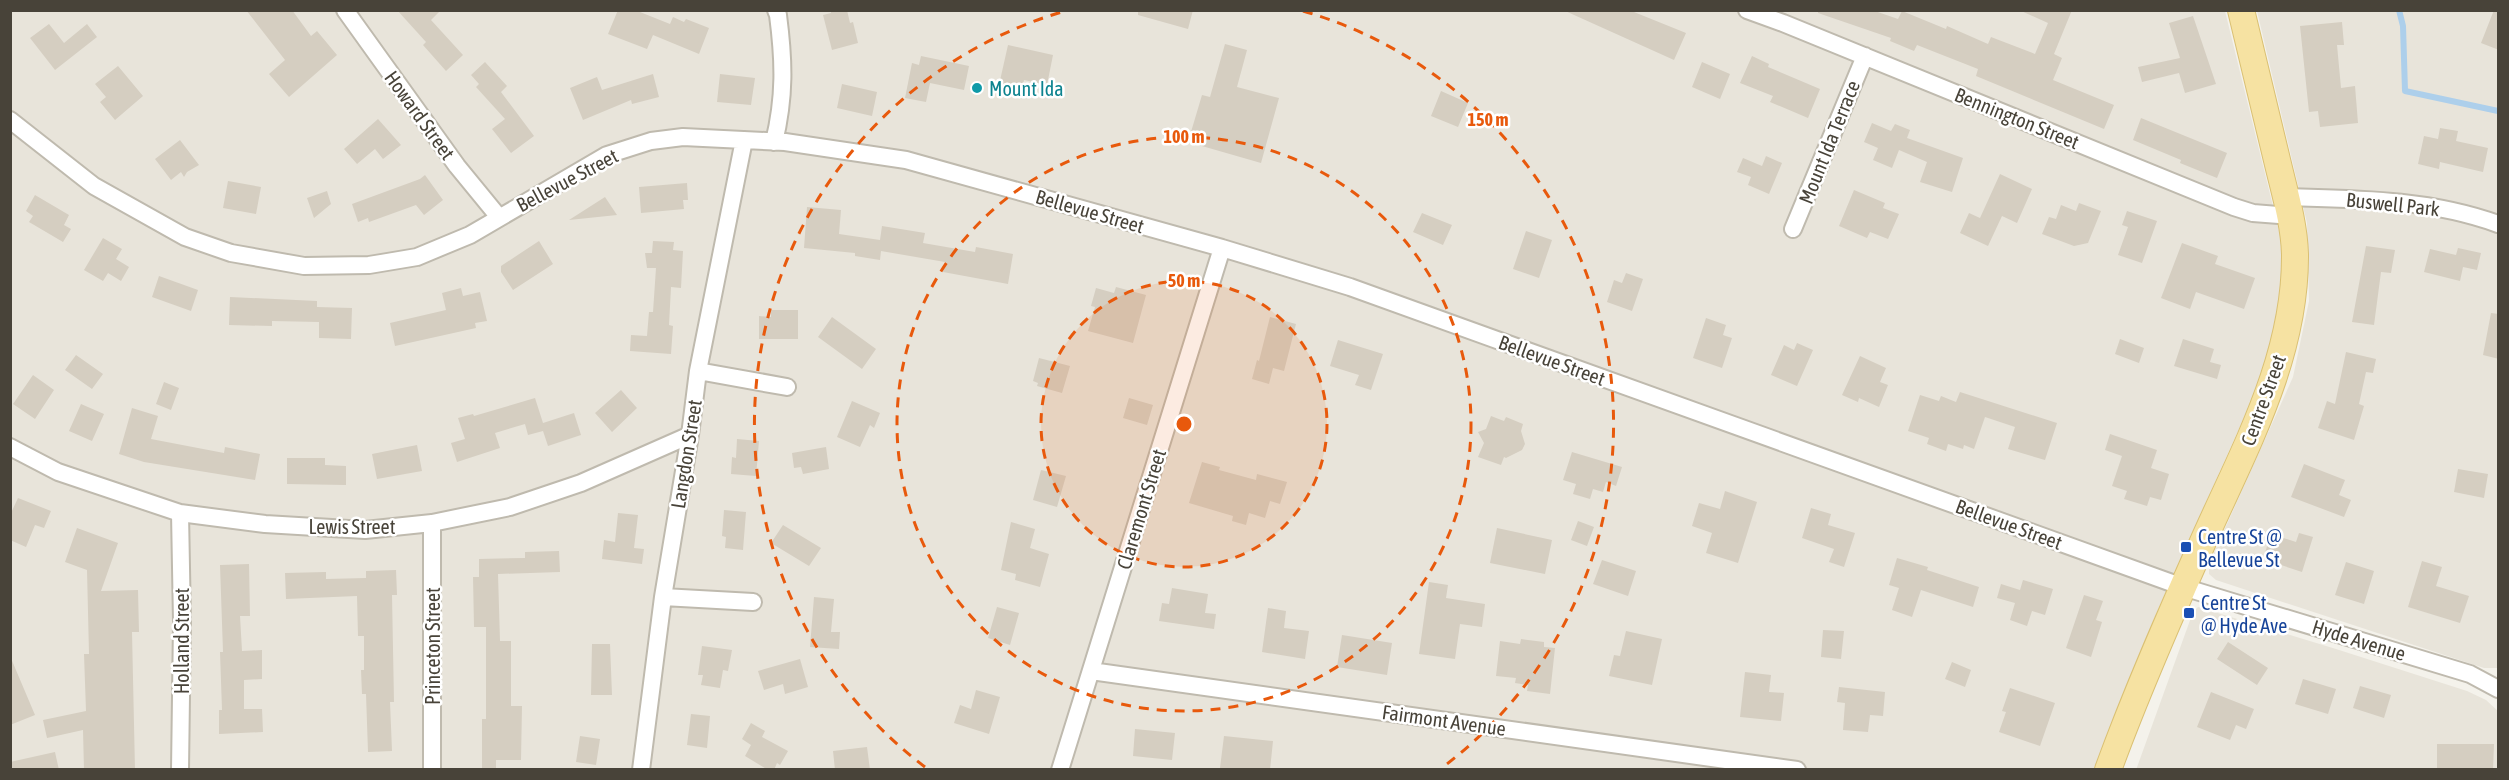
<svg xmlns="http://www.w3.org/2000/svg" width="2509" height="780" font-family="'Asap Condensed',sans-serif">
  <style>
    .residential { fill: #e8e4da }
    .lines { fill: none; stroke-linecap: round; stroke-linejoin: round }
    .stream { stroke: #adcfeb; stroke-width: 6 }
    .building { fill: #d5cec1 }
    .minor-casing { stroke: #bfbaae; stroke-width: 20 }
    .primary-casing { stroke: #dac073; stroke-width: 28 }
    .minor { stroke: #fff; stroke-width: 16 }
    .primary { stroke: #f6e2a2; stroke-width: 26 }
    .ring { fill: none; stroke: #e8590c; stroke-width: 3; stroke-dasharray: 10 8 }
    .culture-dot { fill: #0f9aa8; stroke: #fff; stroke-width: 2 }
    .transit-dot { fill: #1a4fb4; stroke: #fff; stroke-width: 2 }
    .labels { text-anchor: middle; dominant-baseline: central; stroke-width: 5; stroke-linejoin: round; paint-order: stroke }
    .culture-label { font-size: 20px; fill: #0d838f; stroke: #fff; text-anchor: start }
    .street-label { font-size: 20px; fill: #484339; stroke: #fff }
    .transit-label { font-size: 20px; fill: #164399; stroke: #fff; text-anchor: start }
    .centre { fill: #e8590c; stroke: #fff; stroke-width: 3 }
    .ring-label { font-size: 18px; text-anchor: middle; font-weight: bold; fill: #e8590c; stroke: #fff; stroke-width: 5; stroke-linejoin: round; paint-order: stroke }
  </style>
  <rect width="100%" height="100%" fill="#f4f2eb"/>
  <path class="residential" d="M10,11H2225L2285,255L2282,302L2265,371L2158,609L2095,769H11Z
    M2257,11H2498V668H2484L2216,580L2209,574V564L2293,377L2309,301L2307,223Z
    M2198,607L2336,649L2467,691L2486,700L2498,711V769L2136,770L2193,612Z"/>
  <g class="lines">
    <path class="stream" d="M2399,10L2403,26L2405,91L2498,111"/>
  </g>
  <path class="building" d="M246,10H292L311,36L317,31L337,55L289,97L269,74L285,60Z
    M397,10H441L431,20L463,55L446,71L423,45L426,42Z
    M618,10H635L670,24L673,17L684,22L686,19L709,28L699,54L653,35L647,49L608,34Z
    M831,10H847L850,23L853,22L858,43L832,50L823,15L831,13Z
    M1138,10H1193L1188,29L1138,15Z
    M1563,10H1629L1686,33L1674,60Z
    M1818,10H1872L1898,19L1902,11L1946,29L1947,26L1988,44L1991,37L2035,54L2048,23L2019,10H2072L2054,54L2062,58L2053,80L2114,105L2104,129L1976,76L1978,69L1917,45L1914,51L1890,41L1891,38L1818,13Z
    M2494,10H2499V50L2481,43Z
    M2193,16L2216,84L2185,93L2179,73L2142,82L2138,67L2180,58L2169,23Z
    M2342,22L2344,45H2337L2341,88L2355,86L2358,123L2320,127L2318,111L2309,112L2300,26Z
    M49,24L64,43L87,24L97,37L55,70L30,38Z
    M1225,44L1247,50L1237,87L1279,98L1261,163L1188,142L1202,95L1210,97Z
    M1008,45L1053,55L1047,85L1024,80L1022,90L999,85Z
    M921,56L969,66L964,90L930,83L926,102L905,98L912,63L919,65Z
    M1752,56L1769,64L1768,67L1820,89L1808,118L1770,102L1773,96L1740,83Z
    M485,62L507,86L501,92L534,136L511,153L492,129L505,119L476,87L479,84L471,75Z
    M1702,62L1730,74L1720,99L1692,87Z
    M118,66L143,96L115,120L100,102L106,97L95,84Z
    M653,74L659,97L632,104L631,100L583,120L570,88L597,77L602,90Z
    M720,74L755,78L751,105L717,102Z
    M842,84L877,92L872,116L837,108Z
    M1441,91L1468,103L1458,127L1431,116Z
    M2141,118L2227,153L2217,178L2180,163L2181,160L2133,140Z
    M378,119L401,145L383,159L375,149L357,164L344,149Z
    M1872,123L1891,131L1895,124L1910,130L1907,138L1963,158L1952,192L1920,182L1927,162L1899,150L1892,168L1873,160L1878,148L1864,142Z
    M2440,128L2458,131L2456,141L2488,148L2483,172L2440,162L2439,169L2418,164L2424,136L2438,139Z
    M180,140L199,165L187,172L184,177L181,172L171,180L155,159Z
    M1766,156L1782,163L1769,194L1748,185L1751,177L1737,172L1743,158L1762,166Z
    M2000,174L2032,189L2017,223L2002,216L1988,246L1960,233L1969,213L1980,218Z
    M425,175L443,200L424,215L416,205L369,222L368,218L358,222L352,204L420,179Z
    M228,181L261,187L256,214L223,208Z
    M687,183L688,200H683L684,209L641,213L639,187Z
    M1854,190L1885,203L1883,208L1899,214L1888,239L1870,232L1867,238L1839,226Z
    M327,191L331,204L314,218L307,198Z
    M35,195L69,215L64,225L71,229L63,242L29,222L33,216L26,211Z
    M605,197L617,215L569,220Z
    M2079,203L2101,211L2088,243L2074,246L2042,234L2049,217L2056,219L2061,205L2076,211Z
    M807,207L841,210L839,234L880,240L882,226L925,233L923,243L975,252L976,247L1013,254L1008,284L943,272L945,262L881,251L880,260L855,256V253L804,248Z
    M2127,211L2157,221L2142,263L2118,255L2128,227L2122,225Z
    M1422,213L1452,225L1443,245L1413,232Z
    M1526,231L1552,240L1539,278L1513,269Z
    M103,238L122,249L116,259L129,267L121,281L108,273L103,281L84,270Z
    M539,241L553,264L513,290L501,272V266Z
    M653,241L674,242L673,250L683,251L681,288L671,287L669,325L673,326L671,354L630,351L631,335L647,336L649,312H653L656,268H647L645,253H652Z
    M2182,243L2218,256L2215,264L2255,278L2244,309L2196,292L2190,309L2161,298Z
    M2366,246L2395,250L2391,273L2381,272L2374,325L2352,322Z
    M2458,248L2481,253L2477,270L2463,267L2460,281L2424,272L2430,249L2456,255Z
    M1626,273L1643,279L1632,311L1607,302L1614,280L1622,283Z
    M159,276L198,290L191,311L152,297Z
    M1116,287L1146,295L1133,343L1088,331L1095,307L1091,306L1096,288L1114,293Z
    M461,288L463,296L480,292L487,321L475,323L476,328L395,346L390,323L446,310L442,293Z
    M230,297L317,301V307L352,308L351,339L319,338V322L272,321V326L229,325Z
    M771,310H798V339H759V316L771,317Z
    M2491,313L2499,314V359L2483,355Z
    M832,317L876,349L862,369L818,337Z
    M1270,317L1296,324L1284,371L1273,368L1269,384L1252,379L1257,360L1259,361Z
    M1706,318L1726,325L1723,335L1732,338L1722,368L1693,358Z
    M2120,339L2144,348L2139,363L2115,354Z
    M2183,339L2214,349L2210,362L2221,365L2217,379L2174,366Z
    M1338,340L1383,354L1371,390L1355,385L1359,375L1330,366Z
    M1797,343L1813,350L1797,386L1771,375L1784,345L1794,350Z
    M2346,352L2376,359L2373,373L2366,372L2359,404L2364,406L2354,440L2318,428L2327,401L2335,404Z
    M76,355L103,374L92,389L65,370Z
    M1860,356L1886,368L1880,382L1888,385L1879,407L1859,398L1858,402L1842,395Z
    M1039,358L1070,366L1062,393L1037,386L1038,383L1033,381Z
    M33,375L54,390L35,419L13,404Z
    M164,382L179,388L171,410L156,404Z
    M621,390L637,408L612,432L595,413Z
    M1960,392L2057,423L2045,460L2008,449L2015,427L1985,417L1974,449L1964,445L1963,449L1948,444L1946,451L1927,444L1929,438L1908,431L1920,395L1939,401L1941,396L1956,402Z
    M535,398L543,423L574,413L581,435L548,446L543,431L528,435L525,424L495,433L500,448L457,462L451,443L465,439L458,418L473,414L474,416Z
    M1129,398L1153,405L1147,425L1123,418Z
    M852,401L880,413L874,428L870,425L860,447L837,437Z
    M81,404L104,414L92,441L69,431Z
    M132,408L158,416L151,439L224,453L225,447L260,454L255,480L144,462L119,454Z
    M1491,416L1504,421L1506,417L1523,424L1521,431L1525,444L1522,450L1506,458L1504,457L1501,465L1478,457L1484,443L1478,432L1486,429Z
    M2110,434L2157,450L2151,468L2169,474L2161,500L2150,497L2147,506L2124,499L2127,491L2112,486L2122,456L2105,450Z
    M737,439L759,441L756,476L731,474L732,457L736,458Z
    M417,445L422,471L377,479L372,454Z
    M826,447L829,469L803,474L801,467L794,468L792,453Z
    M1572,452L1622,467L1616,486L1606,482L1603,492L1593,489L1590,499L1573,494L1576,484L1563,480Z
    M287,458H325V465L346,466V485L287,484Z
    M1202,462L1220,467L1219,470L1256,480L1257,474L1287,482L1280,504L1270,501L1265,518L1249,513L1246,525L1232,521L1233,516L1189,503Z
    M2304,464L2345,480L2339,495L2351,500L2344,517L2291,497Z
    M2458,469L2488,474L2484,498L2454,492Z
    M1041,470L1066,476L1057,507L1033,500Z
    M1725,491L1757,502L1738,563L1706,553L1712,533L1692,526L1699,503L1720,509Z
    M18,498L51,511L44,528L35,525L26,547L10,540V515Z
    M1811,508L1831,514L1828,525L1855,533L1844,567L1829,562L1834,549L1802,538Z
    M724,510L746,512L743,550L725,548L726,537L722,536Z
    M618,513L638,515L634,548L644,549L642,564L602,559L604,540L615,542Z
    M1578,521L1594,527L1587,546L1571,540Z
    M1011,522L1035,529L1030,548L1049,554L1040,587L1015,580L1016,574L1001,570Z
    M783,525L821,548L809,566L771,543Z
    M77,528L118,543L101,591L138,590L139,632H132L135,770H84L83,730L47,738L43,720L86,711L84,654H89L87,570L65,562Z
    M1497,528L1552,540L1545,574L1490,563Z
    M2299,533L2313,537L2302,572L2263,559L2271,534L2296,542Z
    M559,551L560,572L498,574L500,641H511V706H522L521,760H496V770H482V719H486V627H474L473,577H479V559L525,558V552Z
    M1897,558L1928,567L1927,570L1979,587L1973,607L1921,590L1912,617L1892,610L1899,588L1889,585Z
    M1602,560L1636,571L1628,596L1593,584Z
    M2422,561L2442,567L2436,586L2469,596L2460,623L2408,607Z
    M2346,562L2374,571L2364,604L2335,595Z
    M249,564L250,616H240L242,651L262,650V679L244,680V709H262L263,732L219,734V710H222L220,652H223L220,565Z
    M396,570L397,595H392L394,702H390L392,751L368,752L366,694H362L361,670H364V636H358L357,596L286,599L285,573L326,572V579L366,578V571Z
    M2023,580L2053,589L2045,615L2032,611L2027,626L2010,620L2015,603L1997,598L2001,584L2020,590Z
    M1429,582L1448,585L1446,598L1485,604L1482,627L1460,624L1455,659L1419,654Z
    M1172,588L1208,594L1205,613L1216,614L1214,629L1159,621L1162,603L1169,604Z
    M2084,595L2103,601L2096,620L2102,622L2091,657L2066,648Z
    M814,597L834,599L831,632H840L839,649L810,647Z
    M997,607L1019,613L1010,645L988,638Z
    M1268,608L1286,611L1284,628L1309,631L1305,659L1262,652Z
    M1823,630L1844,631L1841,659L1821,657Z
    M1626,631L1662,639L1652,685L1609,676L1614,655L1620,656Z
    M1342,635L1392,643L1387,675L1337,667Z
    M1521,639L1544,642V647L1555,648L1550,694L1527,691L1528,685L1515,683L1516,678L1496,676L1500,641L1520,644Z
    M2228,642L2268,668L2257,685L2217,659Z
    M592,644H610L612,695H591Z
    M702,646L732,650L728,671L723,670L720,688L701,685L703,675H698Z
    M10,656L35,715L10,725Z
    M800,659L808,687L785,694L783,684L764,690L758,671Z
    M1952,662L1971,670L1965,687L1945,679Z
    M1745,672L1771,675L1769,692L1784,693L1781,721L1740,717Z
    M2303,679L2336,689L2328,714L2295,704Z
    M2360,686L2391,695L2384,718L2353,708Z
    M1839,687L1885,692L1883,716L1870,715L1868,732L1843,730L1845,703L1837,702Z
    M2010,688L2055,703L2040,746L1999,732L2006,712L2002,711Z
    M976,690L1000,697L989,734L954,723L960,705L971,709Z
    M2211,692L2254,709L2246,729L2236,725L2230,740L2197,727Z
    M691,714L710,716L707,748L687,745Z
    M751,723L765,731L762,737L788,751L780,765L777,763L774,770H768L745,756L751,745L742,739Z
    M1135,729L1175,733L1172,760L1133,756Z
    M580,736L600,739L596,765L576,762Z
    M1224,736L1273,741L1270,770L1220,768Z
    M2437,744H2494L2493,770H2437Z
    M867,747L870,770H835L833,751Z
    M55,752L59,770H10V762Z"/>
  <g class="lines">
    <g class="minor-casing">
      <path id="minor" d="M345,10L457,166L498,216
        M1747,10L1783,23L2234,207L2253,213L2290,216
        M10,120L94,186L185,237L231,253L304,266L369,265L417,257L470,235L607,155L651,141L683,137L785,142L906,160L1222,248L1350,287L2183,587L2470,674L2498,689
        M774,142C785,97 784,61 778,15L776,10
        M2286,197C2358,199 2429,199 2498,224
        M1793,229L1865,56
        M698,371L787,387
        M10,447L58,472L180,513L265,524L365,530L432,523L510,507L581,483L690,435
        M663,597L753,602
        M1091,671L1797,770
        M180,770L182,622L180,513
        M432,770V523
        M641,770L663,597L690,435L698,371L744,140
        M1060,770L1222,248"/>
    </g>
    <g class="primary-casing">
      <path id="primary" d="M2108,770C2136,693 2169,618 2202,544C2243,451 2296,359 2295,254C2294,222 2284,190 2277,160C2265,110 2253,60 2241,10"/>
    </g>
    <use href="#minor" class="minor"/>
    <use href="#primary" class="primary"/>
  </g>
  <circle cx="1184" cy="424" r="143" fill="#e8590c" fill-opacity=".12"/>
  <g class="ring">
    <circle cx="1184" cy="424" r="143"/>
    <circle cx="1184" cy="424" r="287"/>
    <path d="M925 767A430 430 0 0 1 1065 11M1303 11A430 430 0 0 1 1443 767"/>
  </g>
  <circle class="culture-dot" cx="977" cy="88" r="6"/>
  <g class="transit-dot">
    <rect x="2180" y="541" width="12" height="12" rx="3"/>
    <rect x="2183" y="607" width="12" height="12" rx="3"/>
  </g>
  <g class="labels">
    <g class="culture-label">
      <text x="989" y="88">Mount Ida</text>
    </g>
    <g class="street-label">
      <text transform="translate(420 115) rotate(54)">Howard Street</text>
      <text transform="translate(2017 118) rotate(22)">Bennington Street</text>
      <text transform="translate(1829 142) rotate(-68)">Mount Ida Terrace</text>
      <text transform="translate(567 180) rotate(-28)">Bellevue Street</text>
      <text transform="translate(2393 204) rotate(6)">Buswell Park</text>
      <text transform="translate(1090 211) rotate(16)">Bellevue Street</text>
      <text transform="translate(1552 360) rotate(20)">Bellevue Street</text>
      <text transform="translate(2263 400) rotate(-70)">Centre Street</text>
      <text transform="translate(686 454) rotate(-81)">Langdon Street</text>
      <text transform="translate(1141 509) rotate(-73)">Claremont Street</text>
      <text transform="translate(2009 524) rotate(20)">Bellevue Street</text>
      <text x="352" y="526">Lewis Street</text>
      <text transform="translate(2359 640) rotate(17)">Hyde Avenue</text>
      <text transform="translate(181 641) rotate(-90)">Holland Street</text>
      <text transform="translate(432 646) rotate(-90)">Princeton Street</text>
      <text transform="translate(1444 720) rotate(8)">Fairmont Avenue</text>
    </g>
    <g class="transit-label">
      <text x="2198" y="536">Centre St @<tspan x="2198" dy="23">Bellevue St</tspan></text>
      <text x="2201" y="602">Centre St<tspan x="2201" dy="23">@ Hyde Ave</tspan></text>
    </g>
  </g>
  <circle cx="1184" cy="424" r="9" class="centre"/>
  <g class="ring-label">
    <text x="1488" y="126">150 m</text>
    <text x="1184" y="143">100 m</text>
    <text x="1184" y="287">50 m</text>
  </g>
  <rect width="2509" height="780" fill="none" stroke="#484339" stroke-width="24"/>
</svg>
